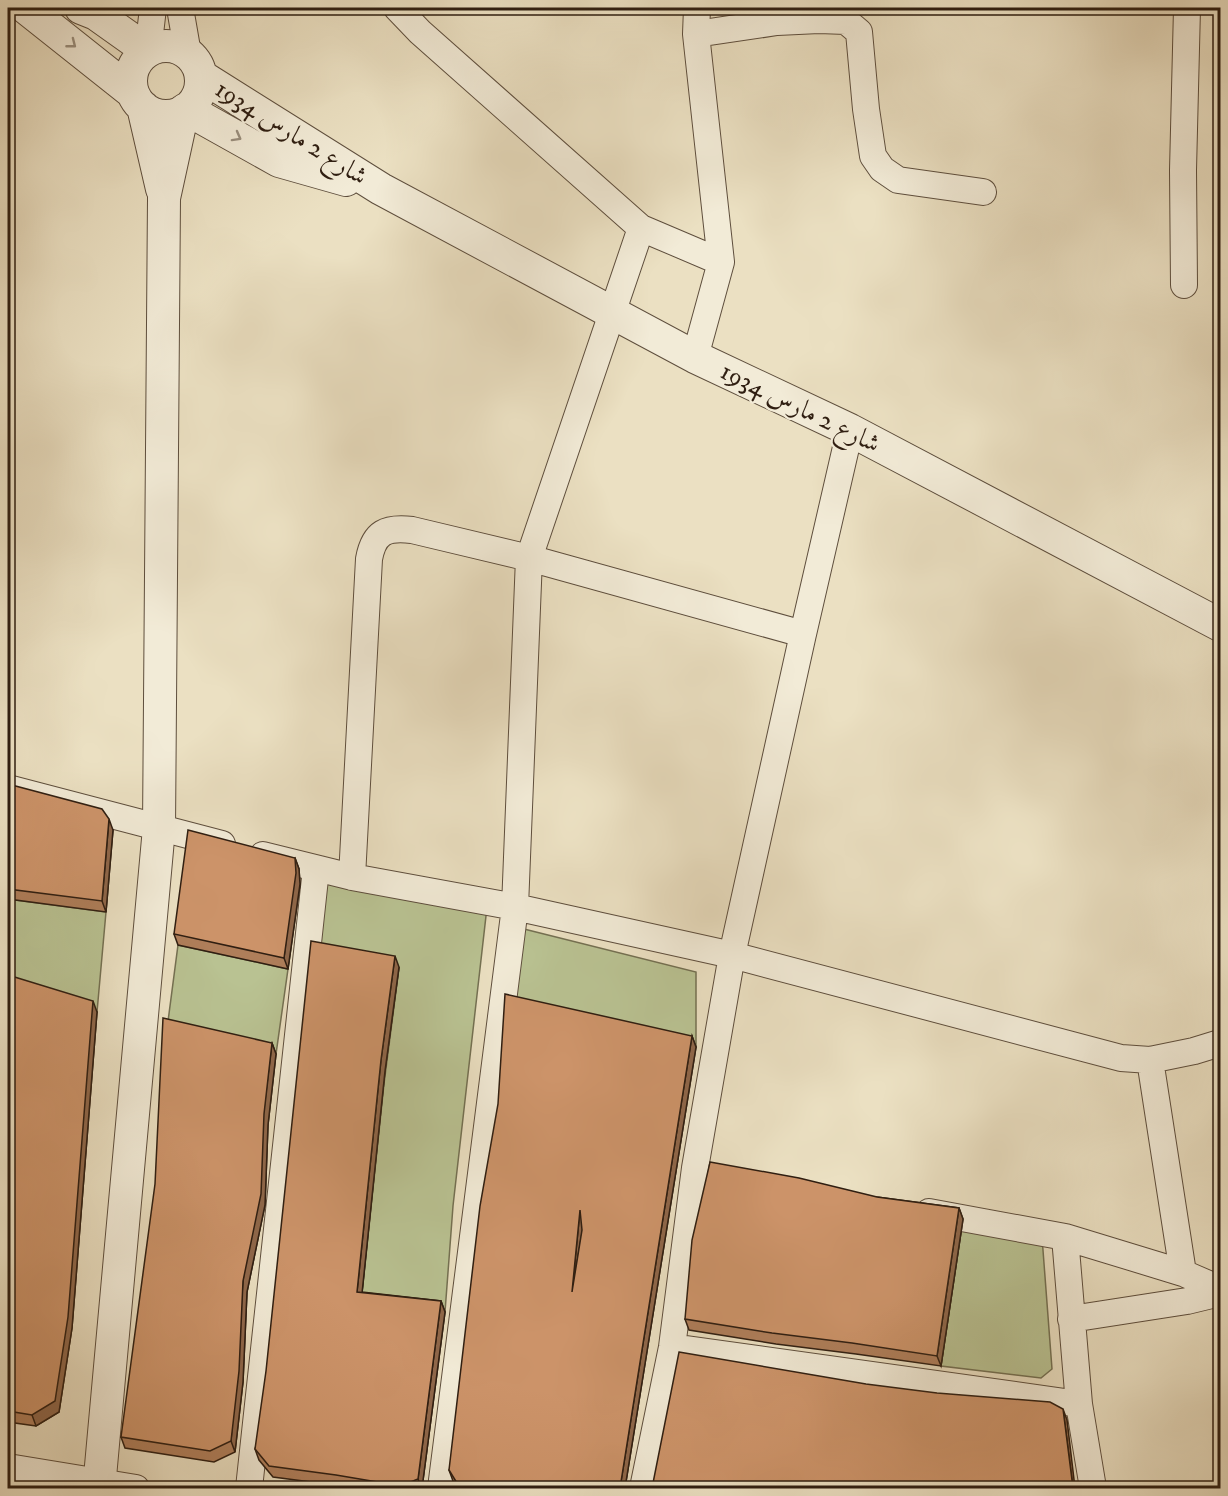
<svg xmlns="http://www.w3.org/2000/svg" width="1228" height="1496" font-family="'IM FELL DW Pica',Amiri,serif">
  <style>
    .green { fill: #b9c292; stroke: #747052; stroke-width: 1.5 }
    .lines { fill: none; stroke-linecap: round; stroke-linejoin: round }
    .minor-casing { stroke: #5e4e3d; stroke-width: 28 }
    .tertiary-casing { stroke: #5e4e3d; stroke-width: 34 }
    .minor { stroke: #f2ebd7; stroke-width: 26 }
    .tertiary { stroke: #f2ebd7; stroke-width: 32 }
    .wall { fill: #af7e5a; stroke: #2f1e11; stroke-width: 1.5 }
    .shaded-wall { fill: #8f674a; stroke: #2f1e11; stroke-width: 1.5 }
    .building { fill: #cc9369; stroke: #2f1e11; stroke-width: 1.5; fill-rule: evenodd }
    .oneway { stroke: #9a8f7e }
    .labels { text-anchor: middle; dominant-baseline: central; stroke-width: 4.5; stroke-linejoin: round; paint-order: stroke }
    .street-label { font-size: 26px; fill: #2f1e11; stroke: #f2ebd7 }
  </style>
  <rect width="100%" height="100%" fill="#ebe0c2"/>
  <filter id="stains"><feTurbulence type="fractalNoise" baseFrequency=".00333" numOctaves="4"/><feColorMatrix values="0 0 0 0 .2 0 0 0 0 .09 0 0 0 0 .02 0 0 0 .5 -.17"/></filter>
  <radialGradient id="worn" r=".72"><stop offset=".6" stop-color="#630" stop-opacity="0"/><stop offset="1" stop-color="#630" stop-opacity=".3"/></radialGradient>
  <path class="green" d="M331,879L487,907L453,1206L445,1312L361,1303L384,1084L399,968L315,952L324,885Z
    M8,899L106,912L97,1012L8,985Z
    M516,927L696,972V1047L509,1005Z
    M178,945L288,969L276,1054L167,1029Z
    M963,1219L1042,1237L1052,1369L1041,1378L941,1366Z"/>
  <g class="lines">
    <g class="minor-casing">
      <path id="minor" d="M180,8L188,54
        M397,8L420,32L641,228L721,262
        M696,34L777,22L819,20L846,21L859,32L866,109L873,156L882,169L898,180L983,192
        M148,51L153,8
        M1184,285L1183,170L1187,8
        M695,357L721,262L696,34L697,8
        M8,788L222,844
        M263,855L352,877L515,907L732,955L1121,1058L1150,1060L1183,1273
        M352,877L369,559C374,532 386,527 412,530L529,558L803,634L850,430
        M1150,1060L1194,1051L1220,1043
        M929,1212L1065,1237L1183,1273L1220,1289
        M1065,1237L1079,1404L1093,1488
        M1071,1319L1187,1301L1220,1293
        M672,1347L1079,1404
        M8,1467L136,1488
        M249,1488L316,869
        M441,1488L515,907L529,558L641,228
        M643,1488L672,1347L695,1168L732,955L803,634"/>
    </g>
    <g class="tertiary-casing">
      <path id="tertiary" d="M26,8L133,93
        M81,8L96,14L148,51
        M131 81a35 35 0 1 1 70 0a35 35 0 1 1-70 0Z
        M201,76L381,189L695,357L850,430L1220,625
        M143,107L162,189
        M186,109L279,161L346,180
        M99,1488L159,828L164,198L183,111"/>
    </g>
    <use href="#minor" class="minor"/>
    <use href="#tertiary" class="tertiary"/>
  </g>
  <path class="wall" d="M8,784L113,830L106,912L8,899Z
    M295,858L299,869L300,884L288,969L178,945L174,934Z
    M399,967L385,1071L362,1292L441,1301L445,1312L422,1488H357L273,1477L259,1460L255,1449Z
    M8,975L97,1012L72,1328L59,1412L36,1426L8,1422Z
    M692,1036L696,1047L625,1488H457L453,1481L449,1470Z
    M272,1043L276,1054L268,1125L265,1205L247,1292L243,1382L235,1452L214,1462L125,1448L121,1437Z
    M877,1197L959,1208L963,1219L941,1366L856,1354L776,1344L689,1330L685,1319Z"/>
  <path class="shaded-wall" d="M109,819L113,830L106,912L102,901Z
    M295,858L299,869L300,884L288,969L284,958Z
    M395,956L399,967L385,1071L361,1303L357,1292L381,1060Z
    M93,1001L97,1012L72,1328L59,1412L36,1426L32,1415Z
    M692,1036L696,1047L625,1488H620Z
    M272,1043L276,1054L268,1125L265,1205L247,1292L243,1382L235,1452L231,1441L243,1281Z
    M959,1208L963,1219L941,1366L937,1356Z
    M580,1210L584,1221L572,1292Z
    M441,1301L445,1312L422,1488H421L418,1479Z
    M1063,1409L1067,1420L1075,1488H1073Z"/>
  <path class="building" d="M8,784L102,809L109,819L102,901L8,889Z
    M188,830L295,858L296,873L284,958L174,934Z
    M311,941L395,956L381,1060L357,1292L441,1301L418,1479L401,1486L336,1475L269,1466L255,1449L266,1371Z
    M8,975L93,1001L68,1317L55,1401L32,1415L8,1411Z
    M505,994L692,1036L620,1488H460L449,1470L480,1206L498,1104ZM580,1210L582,1230L572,1292Z
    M163,1018L272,1043L264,1114L261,1194L243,1281L239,1371L231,1441L210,1451L121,1437L155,1184Z
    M710,1162L799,1178L877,1197L959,1208L937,1356L852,1343L772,1333L685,1319L692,1240Z
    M679,1352L866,1384L937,1393L1050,1402L1063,1409L1073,1488H652Z"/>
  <defs><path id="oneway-chevron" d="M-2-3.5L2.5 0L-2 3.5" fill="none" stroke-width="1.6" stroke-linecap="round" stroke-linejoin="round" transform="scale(1.5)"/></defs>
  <g class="oneway">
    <use href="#oneway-chevron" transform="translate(72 44) rotate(38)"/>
    <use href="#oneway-chevron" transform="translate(237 137) rotate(29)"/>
  </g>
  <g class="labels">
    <g class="street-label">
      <text transform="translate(291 133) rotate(32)">شارع 2 مارس 1934</text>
      <text transform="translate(800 408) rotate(26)">شارع 2 مارس 1934</text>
    </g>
  </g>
  <rect width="1228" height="1496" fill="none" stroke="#ebe0c2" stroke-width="30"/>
  <rect x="9" y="9" width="1210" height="1478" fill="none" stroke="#2f1e11" stroke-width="3"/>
  <rect x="15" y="15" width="1198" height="1466" fill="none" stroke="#2f1e11" stroke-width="1.5"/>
  <rect width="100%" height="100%" filter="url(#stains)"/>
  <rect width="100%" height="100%" fill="url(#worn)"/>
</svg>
